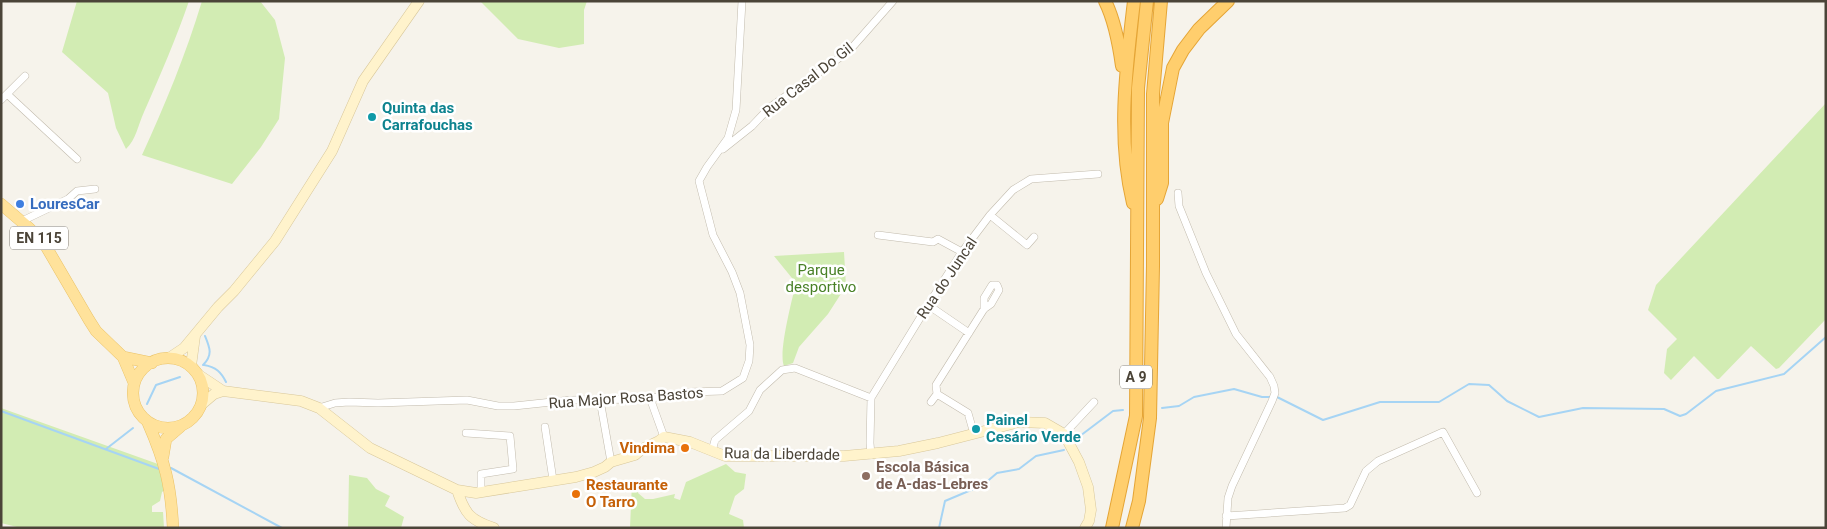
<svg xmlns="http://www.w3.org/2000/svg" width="1827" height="529" font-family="Roboto,sans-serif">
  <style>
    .green { fill: #d2ecb3 }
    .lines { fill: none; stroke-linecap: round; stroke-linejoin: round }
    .stream { stroke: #a6d4f4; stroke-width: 2 }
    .street-casing { stroke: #c2bbad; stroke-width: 8 }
    .secondary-casing { stroke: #d8c79a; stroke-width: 11 }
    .primary-casing { stroke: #eac266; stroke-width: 12 }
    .highway-casing { stroke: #e5a536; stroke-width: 14 }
    .street { stroke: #fff; stroke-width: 7 }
    .secondary { stroke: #fff3cc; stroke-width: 10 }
    .primary { stroke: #ffe29b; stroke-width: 11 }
    .highway { stroke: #ffce6d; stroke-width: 12 }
    .culture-dot { fill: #0f9aa8; stroke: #fff; stroke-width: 2 }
    .shop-dot { fill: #3f7fe0; stroke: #fff; stroke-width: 2 }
    .food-dot { fill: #e8710a; stroke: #fff; stroke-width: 2 }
    .education-dot { fill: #8d6e63; stroke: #fff; stroke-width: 2 }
    .labels { text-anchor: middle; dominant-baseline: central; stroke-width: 5; stroke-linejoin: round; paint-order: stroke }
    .shield { fill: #fff; stroke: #817c74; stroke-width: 1 }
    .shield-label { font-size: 14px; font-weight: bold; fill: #4b4438 }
    .street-label { font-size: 15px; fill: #4b4438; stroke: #fff }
    .culture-label { font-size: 15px; font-weight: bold; fill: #0d838f; stroke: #fff; text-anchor: start }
    .shop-label { font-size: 15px; font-weight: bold; fill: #366cbe; stroke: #fff; text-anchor: start }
    .park-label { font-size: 15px; fill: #498127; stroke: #fff }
    .food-label { font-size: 15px; font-weight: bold; fill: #c56008; stroke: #fff; text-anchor: end }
    .education-label { font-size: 15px; font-weight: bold; fill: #785e54; stroke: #fff; text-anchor: start }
  </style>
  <rect width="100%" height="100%" fill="#f6f3eb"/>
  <path class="green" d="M77,1H189C176,39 160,76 144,112C138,125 136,140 126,149L116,128L108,93L62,52Z
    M202,1H260L275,20L285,58L279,119L261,147L232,184L142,155C165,105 186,54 202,1Z
    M480,1H587L584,10V44L559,48L518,39Z
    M1826,103V319L1779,368L1776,369L1751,346L1719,379H1717L1694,356L1671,380L1664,373L1667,349L1677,339L1648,310L1656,285Z
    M844,252L846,286L828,314L799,347L793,363L784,366C778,353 792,300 796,283L774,256Z
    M1,408L158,464L160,468V475L162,476L165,490L162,492L160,501L152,506V512H163L164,528H21L1,523Z
    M726,464L735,472L746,474L744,489L735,496L729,514L743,520L744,528H630L632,482L638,483V493L645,499H653L675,494L674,498L680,500L686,482Z
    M349,475L367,478L376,489L390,496L385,506L404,517L401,528H348Z"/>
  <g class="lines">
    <path class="stream" d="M203,365C213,355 210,348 205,336
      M204,365C216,367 221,372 226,382
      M1277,397L1323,420L1380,402H1439L1469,384L1489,385L1507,401L1539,417L1583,408L1664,409L1680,416L1686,414L1716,391L1784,374L1826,337
      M147,404L156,385L180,377
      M1162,408L1179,406L1194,397L1234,389L1262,397H1271
      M1,411L159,469
      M1076,439L1113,411L1123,410
      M106,449L133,428
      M171,468L282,528
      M939,528L945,501L983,485L997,473L1019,469L1036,456L1064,450"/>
    <g class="street-casing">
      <path id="street" d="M7,94L77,159
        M1,100L25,76
        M723,149L752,126L769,108L849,51L893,1
        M1178,193L1179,206L1206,273L1236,334L1270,377L1274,386L1275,393L1272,401L1232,486L1228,498L1226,528
        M990,215L1027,245L1034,237
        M22,221L68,199L77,191L95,189
        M878,235L933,242L938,239L962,252
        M928,305L969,333
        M937,394L968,413L974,434
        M650,398L664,437
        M600,400L611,462
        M931,402L937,394L936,385L984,309L991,304L999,290L997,285H992L984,298V309
        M319,408L335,403L349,402L378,403L467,400L498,406H514L571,400L645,399L691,392L722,391L743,378L749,361L750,345L740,293L732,272L713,235L699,181L707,167L728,138L736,110L742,1
        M545,427L553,480
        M466,433L510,436L513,469L481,474V492
        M1064,434L1094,402
        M712,451L715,440L749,411L760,390L782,370L795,368L871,398
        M871,455L870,443L871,398L928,305L962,252L990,215L1013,190L1031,179L1098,174
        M1226,516L1345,508L1350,505L1366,471L1378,461L1443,432L1477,493"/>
    </g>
    <g class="secondary-casing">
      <path id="secondary" d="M169,358L184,348L218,307L234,291L275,241L332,151L363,81L419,1
        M191,366L195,336
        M199,375L223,391L301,401L319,408L370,448L457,490L476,493L576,477L594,472L605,467L611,462L635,455L642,449L659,441L664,437L690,442L725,456H844L899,451L938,443L1019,422L1045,423L1064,434L1079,462L1088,487L1091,510L1089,521L1085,528
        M201,405L214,394L223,391
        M457,490C465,514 470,520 494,528"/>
    </g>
    <g class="primary-casing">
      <path id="primary" d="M1,204L29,228L44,243L89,320L96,331L123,357L134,383
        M123,357L152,363
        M133 393a35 35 0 1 1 70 0a35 35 0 1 1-70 0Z
        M148,423C165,462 171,485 173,528
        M163,457L166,439L180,427"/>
    </g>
    <g class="highway-casing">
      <path id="highway" d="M1105,1C1115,21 1119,44 1122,66
        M1157,199L1162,183V123L1173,68L1183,50L1199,29L1228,1
        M1133,203C1117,137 1126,69 1134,1
        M1112,528L1136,416L1138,88L1147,1
        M1132,528L1139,501L1150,418L1153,266V94L1161,1"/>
    </g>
    <use href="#street" class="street"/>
    <use href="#secondary" class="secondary"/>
    <use href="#primary" class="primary"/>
    <use href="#highway" class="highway"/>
  </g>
  <g class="culture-dot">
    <circle cx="372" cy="117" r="5"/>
    <circle cx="976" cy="429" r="5"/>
  </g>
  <circle class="shop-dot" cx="20" cy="204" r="5"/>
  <g class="food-dot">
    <circle cx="685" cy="448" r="5"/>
    <circle cx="576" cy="494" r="5"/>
  </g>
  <circle class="education-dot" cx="866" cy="476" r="5"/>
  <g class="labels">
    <g class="shield">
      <rect x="10" y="226.5" width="58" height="23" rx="4"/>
      <rect x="1120" y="365.5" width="32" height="23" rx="4"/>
    </g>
    <g class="shield-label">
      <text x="39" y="238">EN 115</text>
      <text x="1136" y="377">A 9</text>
    </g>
    <g class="street-label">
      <text transform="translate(808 80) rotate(-38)">Rua Casal Do Gil</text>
      <text transform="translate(947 278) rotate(-56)">Rua do Juncal</text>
      <text transform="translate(626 398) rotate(-4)">Rua Major Rosa Bastos</text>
      <text transform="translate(782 454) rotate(1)">Rua da Liberdade</text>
    </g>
    <g class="culture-label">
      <text x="382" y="108">Quinta das<tspan x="382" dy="17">Carrafouchas</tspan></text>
      <text x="986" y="420">Painel<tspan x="986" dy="17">Cesário Verde</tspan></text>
    </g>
    <g class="shop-label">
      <text x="30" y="204">LouresCar</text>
    </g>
    <g class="park-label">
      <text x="821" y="270">Parque<tspan x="821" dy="17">desportivo</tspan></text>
    </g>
    <g class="food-label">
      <text x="675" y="448">Vindima</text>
      <text x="586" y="485" text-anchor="start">Restaurante<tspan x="586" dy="17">O Tarro</tspan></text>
    </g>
    <g class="education-label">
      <text x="876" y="467">Escola Básica<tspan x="876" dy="17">de A-das-Lebres</tspan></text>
    </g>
  </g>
  <rect width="1827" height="529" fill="none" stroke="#4b4438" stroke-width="5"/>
</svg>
